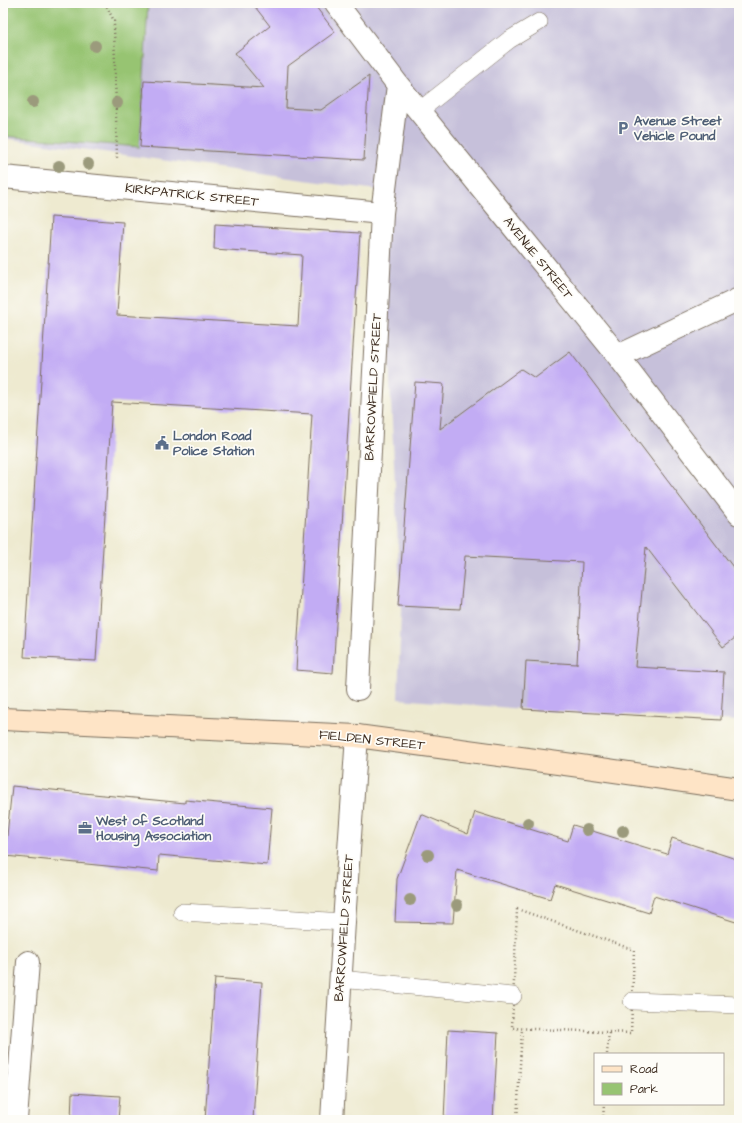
<svg xmlns="http://www.w3.org/2000/svg" width="742" height="1123" font-family="'Architects Daughter',sans-serif">
  <style>
    .industrial { fill: #c6c0da }
    .green { fill: #97c472; stroke: #697748 }
    .building { fill: #c2acf4 }
    .lines { fill: none; stroke-linecap: round; stroke-linejoin: round }
    .service-casing { stroke: #7a6d5c; stroke-width: 18 }
    .minor-casing { stroke: #7a6d5c; stroke-width: 24 }
    .secondary-casing { stroke: #7a6d5c; stroke-width: 24 }
    .path { stroke: #7a6d5c; stroke-width: 2.5; stroke-dasharray: 1 3; stroke-linecap: butt }
    .service { stroke: #fff; stroke-width: 17 }
    .minor { stroke: #fff; stroke-width: 22 }
    .secondary { stroke: #fee4c6; stroke-width: 22 }
    .tree { fill: #9b9a7c }
    .labels { text-anchor: middle; dominant-baseline: central; stroke-width: 3.5; stroke-linejoin: round; paint-order: stroke }
    .service-label { font-size: 13px; font-weight: bold; fill: #4e5e75; stroke: #fdfcf7; text-anchor: start }
    .street-label { font-size: 13px; fill: #3b2a1e; stroke: #fdfcf7 }
  </style>
  <rect width="100%" height="100%" fill="#fdfcf7"/>
  <filter id="ink" filterUnits="userSpaceOnUse"><feTurbulence type="fractalNoise" baseFrequency=".025" numOctaves="2"/><feDisplacementMap in="SourceGraphic" scale="8" xChannelSelector="R" yChannelSelector="G"/><feConvolveMatrix kernelMatrix="1 2 1 2 8 2 1 2 1" color-interpolation-filters="sRGB"/></filter>
  <filter id="wash" filterUnits="userSpaceOnUse"><feTurbulence type="fractalNoise" baseFrequency=".012" numOctaves="4" result="noise"/><feDisplacementMap in="SourceGraphic" scale="16" xChannelSelector="R" yChannelSelector="G"/><feGaussianBlur stdDeviation="0.9" result="paint"/><feColorMatrix in="noise" values="0 0 0 0 0 0 0 0 0 0 0 0 0 0 0 0 0 1.4 0 .05"/><feComposite in="paint" operator="in"/></filter>
  <g filter="url(#wash)">
    <rect width="100%" height="100%" fill="#eeead0"/>
    <path class="industrial" d="M3,3H739V721L523,709L398,699L401,610L382,213L384,191L3,138Z"/>
    <path class="green" d="M3,3H148L140,147L3,136Z"/>
    <g id="blocks">
      <path class="building" d="M252,3H313L335,32L288,66L286,108L321,110L369,76L364,160L140,147L144,81L264,88L235,53L270,26Z
        M51,217L123,222L117,315L298,326L302,255L214,249L215,224L360,233L333,673L296,670L312,414L112,402L96,661L24,657Z
        M570,352L739,575V635L723,647L646,547L635,667L724,672L721,720L523,709L526,661L577,664L582,562L465,556L460,609L398,606L415,382L444,384L440,429L521,369L535,378Z
        M12,786L185,803V800L272,808L267,865L159,855L158,871L5,856Z
        M475,812L568,841L573,825L667,854L672,838L739,860V923L654,896L649,913L555,884L550,899L457,870L453,923L395,922L397,879L421,814L468,834Z
        M215,978L262,982L253,1120H205Z
        M448,1030L498,1033L493,1120H444Z
        M72,1093L120,1096L118,1120H71Z"/>
    </g>
  </g>
  <g filter="url(#ink)">
    <use href="#blocks" fill-opacity="0" stroke="#7a6d5c" stroke-width="1"/>
    <g class="lines">
      <g class="service-casing">
        <path id="service" d="M419,111L509,40L539,22
          M182,912L344,922
          M340,979L513,996
          M632,1001L739,1005"/>
      </g>
      <g class="minor-casing">
        <path id="minor" d="M336,3L398,85L618,356L739,514
          M3,177L382,213
          M618,356L739,299
          M358,689L382,213L398,85
          M16,1120L28,962
          M332,1120L344,922L357,736"/>
      </g>
      <g class="secondary-casing">
        <path id="secondary" d="M3,719L357,736L580,766L739,789"/>
      </g>
      <path class="path" d="M105,3L114,21L117,160
        M517,909L634,950L631,1033L512,1028Z
        M607,1054L609,1032
        M517,1120L522,1029
        M603,1120L604,1104"/>
      <use href="#service" class="service"/>
      <use href="#minor" class="minor"/>
      <use href="#secondary" class="secondary"/>
    </g>
    <g class="tree">
      <circle cx="95" cy="46" r="6"/>
      <circle cx="33" cy="102" r="6"/>
      <circle cx="117" cy="103" r="6"/>
      <circle cx="88" cy="164" r="6"/>
      <circle cx="59" cy="166" r="6"/>
      <circle cx="528" cy="823" r="6"/>
      <circle cx="587" cy="830" r="6"/>
      <circle cx="623" cy="831" r="6"/>
      <circle cx="428" cy="855" r="6"/>
      <circle cx="410" cy="900" r="6"/>
      <circle cx="457" cy="905" r="6"/>
    </g>
  </g>
  <defs>
    <g id="parking-bare" transform="scale(1.08)"><path d="M-3.5-5.5H1a3.5 3.5 0 0 1 0 7H-1V5.5H-3.5ZM-1-3.4V-.6H.8a1.4 1.4 0 0 0 0-2.8Z" fill="#5c6f8a" stroke="#fdfcf7" stroke-width="2.5" paint-order="stroke"/></g>
    <g id="civic-bare" transform="scale(1.08)"><path d="M-.6-6.5H3V-4.5H.6V-3L4-1V1h2V6H-6V1h2V-1L-.6-3ZM-1.2 2.5V6h2.4V2.5Z" fill="#5c6f8a" stroke="#fdfcf7" stroke-width="2.5" paint-order="stroke"/></g>
    <g id="office-bare" transform="scale(1.08)"><path d="M-6-3h4V-5.5h4V-3h4V5H-6ZM-1-4.5V-3h2v-1.5ZM-6 0V1H6V0Z" fill="#5c6f8a" stroke="#fdfcf7" stroke-width="2.5" paint-order="stroke"/></g>
  </defs>
  <g fill-rule="evenodd">
    <use href="#parking-bare" x="623" y="128"/>
    <use href="#civic-bare" x="162" y="443"/>
    <use href="#office-bare" x="85" y="828"/>
  </g>
  <g class="labels">
    <g class="service-label">
      <text x="634" y="121">Avenue Street<tspan x="634" dy="15">Vehicle Pound</tspan></text>
      <text x="173" y="436">London Road<tspan x="173" dy="15">Police Station</tspan></text>
      <text x="96" y="821">West of Scotland<tspan x="96" dy="15">Housing Association</tspan></text>
    </g>
    <g class="street-label">
      <text transform="translate(192 195) rotate(6)">KIRKPATRICK STREET</text>
      <text transform="translate(538 258) rotate(51)">AVENUE STREET</text>
      <text transform="translate(373 387) rotate(-87)">BARROWFIELD STREET</text>
      <text transform="translate(372 740) rotate(6)">FIELDEN STREET</text>
      <text transform="translate(344 928) rotate(-86)">BARROWFIELD STREET</text>
    </g>
  </g>
  <rect width="742" height="1123" fill="none" stroke="#fdfcf7" stroke-width="16"/>
  <rect x="594" y="1053" width="130" height="52" fill="#fdfcf7" stroke="#afa8a0"/>
  <rect x="602" y="1066" width="20" height="6" fill="#fee4c6" stroke="#afa8a0"/>
  <text x="630" y="1073" font-size="12" fill="#3b2a1e">Road</text>
  <rect x="602" y="1083" width="20" height="12" fill="#97c472" stroke="#afa8a0"/>
  <text x="630" y="1093" font-size="12" fill="#3b2a1e">Park</text>
</svg>
